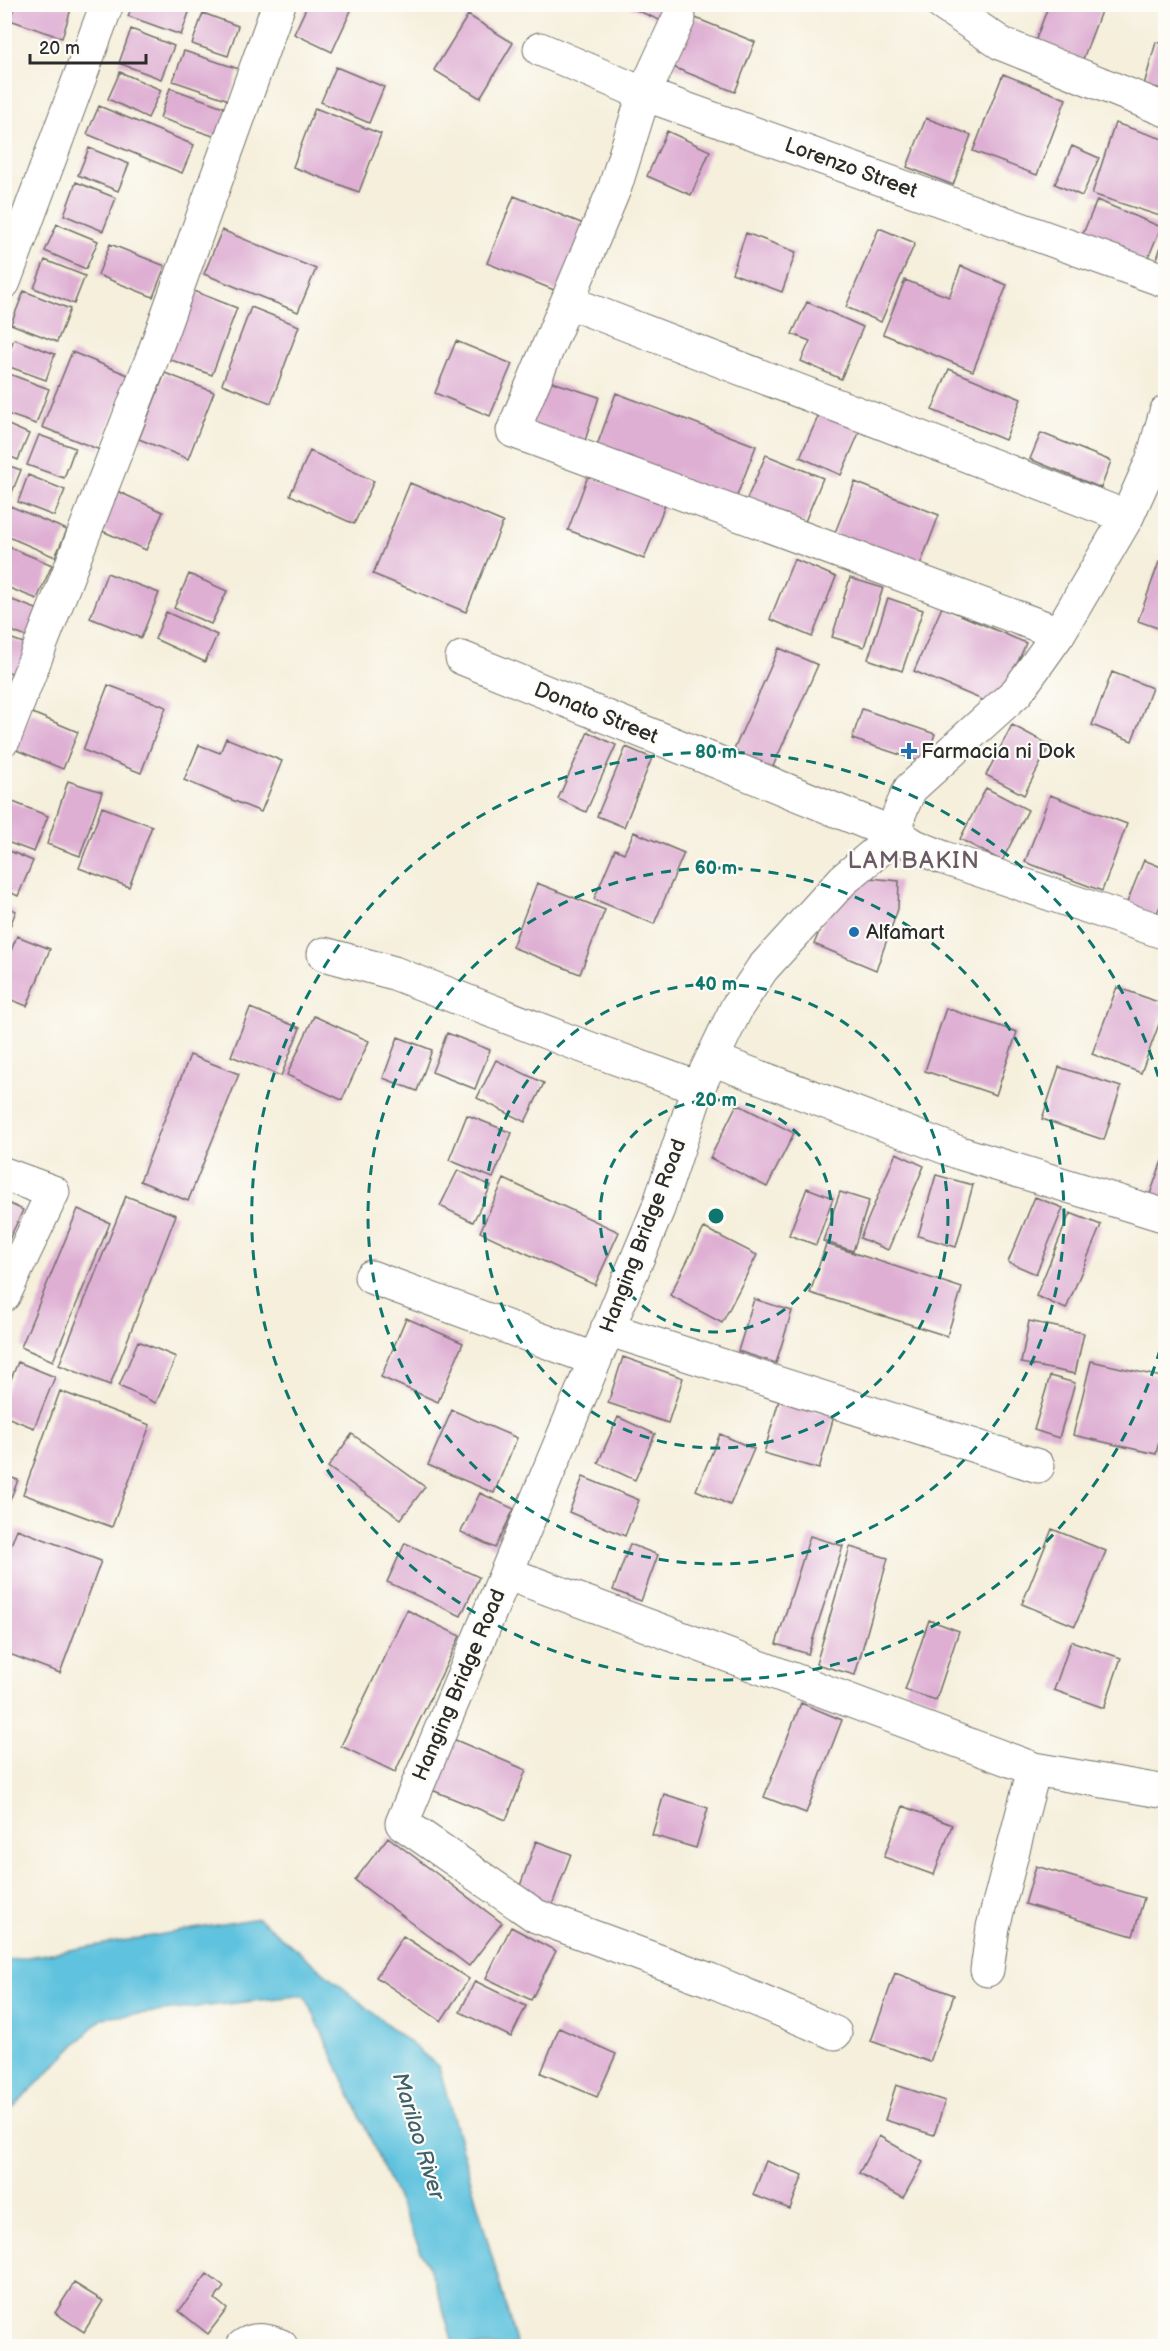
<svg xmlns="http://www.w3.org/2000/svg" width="1170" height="2351" font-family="'Balsamiq Sans',sans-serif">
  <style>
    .water { fill: #5fc2de; stroke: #457684; stroke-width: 1.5 }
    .building { fill: #deafd3 }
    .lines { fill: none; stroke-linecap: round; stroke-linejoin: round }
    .minor-casing { stroke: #727069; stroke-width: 35 }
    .minor { stroke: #fff; stroke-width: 33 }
    .ring { fill: none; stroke: #0f766e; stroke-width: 3; stroke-dasharray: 10 8 }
    .poi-dot { fill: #1f6fb2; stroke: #fdfcf7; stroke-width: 2 }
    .labels { text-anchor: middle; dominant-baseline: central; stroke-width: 4.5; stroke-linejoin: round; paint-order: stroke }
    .street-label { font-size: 21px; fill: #2b2b2b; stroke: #fdfcf7 }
    .poi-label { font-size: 21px; fill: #2b2b2b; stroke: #fdfcf7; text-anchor: start }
    .water-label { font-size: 22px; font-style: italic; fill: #3d606a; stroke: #fdfcf7 }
    .quarter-label { font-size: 24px; letter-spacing: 1.5px; fill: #6a5966; stroke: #fdfcf7 }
    .centre { fill: #0f766e; stroke: #fdfcf7; stroke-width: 3 }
    .ring-label { font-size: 18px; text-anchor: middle; font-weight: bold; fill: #0f766e; stroke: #fdfcf7; stroke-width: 4.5; stroke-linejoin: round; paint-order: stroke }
  </style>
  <rect width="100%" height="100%" fill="#fdfcf7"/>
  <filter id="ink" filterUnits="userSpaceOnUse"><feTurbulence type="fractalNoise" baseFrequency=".0167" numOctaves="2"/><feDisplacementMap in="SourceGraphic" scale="12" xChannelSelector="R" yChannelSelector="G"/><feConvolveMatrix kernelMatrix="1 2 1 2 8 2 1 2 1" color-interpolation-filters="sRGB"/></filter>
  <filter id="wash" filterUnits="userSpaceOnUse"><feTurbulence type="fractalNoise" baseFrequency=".008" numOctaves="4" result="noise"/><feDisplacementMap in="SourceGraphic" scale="24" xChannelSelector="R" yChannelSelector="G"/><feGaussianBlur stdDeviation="1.35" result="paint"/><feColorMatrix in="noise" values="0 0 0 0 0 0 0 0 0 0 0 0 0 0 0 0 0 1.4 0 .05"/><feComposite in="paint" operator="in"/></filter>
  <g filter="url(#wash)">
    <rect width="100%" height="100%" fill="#f5efdc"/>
    <path class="water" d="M258,1918L439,2067L517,2346H454L435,2282L305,1995L102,2018L5,2116V1961Z"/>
    <g id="blocks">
      <path class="building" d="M15,4L72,6L62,38L10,20Z
        M133,4H192L181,35L128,16Z
        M308,4H354L332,52L294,34Z
        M622,4H680L671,25Z
        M1049,4L1103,6L1083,59L1035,42Z
        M203,13L238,26L228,56L192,44Z
        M468,15L513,43L480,98L434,70Z
        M693,17L755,42L735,92L673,67Z
        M131,29L174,46L161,79L119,63Z
        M1156,42L1166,45V90L1144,85Z
        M184,51L239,69L229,100L173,81Z
        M336,67L384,87L369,123L321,102Z
        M120,72L161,90L148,118L108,99Z
        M1003,74L1066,99L1037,175L973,151Z
        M170,88L229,109L219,138L160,118Z
        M99,106L194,145L182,173L87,134Z
        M315,108L381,134L359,192L293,167Z
        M926,118L971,135L953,185L907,167Z
        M1115,123L1166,140V218L1092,194Z
        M667,131L710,151L691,195L647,176Z
        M1072,146L1099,158L1082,196L1055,184Z
        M89,148L129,164L118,191L78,175Z
        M76,182L116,198L103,231L64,215Z
        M514,196L586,225L559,292L487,263Z
        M1097,200L1161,227L1146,263L1082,236Z
        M57,224L98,241L86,269L45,251Z
        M879,228L915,243L881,322L846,307Z
        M222,230L316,269L298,312L204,274Z
        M746,233L796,252L782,292L732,273Z
        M1165,234H1166V269L1155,265Z
        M110,244L165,266L153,297L98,275Z
        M45,260L85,276L74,304L34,288Z
        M961,266L1007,285L973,371L883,334L905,280L949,297Z
        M191,290L237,308L212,375L166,358Z
        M24,291L70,309L57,342L11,324Z
        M807,302L863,327L841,379L801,361L810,341L792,334Z
        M251,307L299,326L271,403L222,384Z
        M14,339L55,354L46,380L4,365Z
        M456,341L512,364L490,416L435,393Z
        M72,352L128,375L100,450L42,427Z
        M949,369L1021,399L1005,440L932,410Z
        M4,372L49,389L36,424L4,413Z
        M165,373L214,392L188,459L139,439Z
        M537,377L599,397L583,447L521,425Z
        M616,393L756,446L733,506L594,454Z
        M822,408L862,426L841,475L800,457Z
        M4,423L29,434L18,460L4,454Z
        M1041,433L1111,461L1101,488L1030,459Z
        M39,435L75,448L64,478L27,465Z
        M310,451L374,481L354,524L290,495Z
        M766,455L823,478L804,524L746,501Z
        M4,464L21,470L9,500L4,499Z
        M28,475L65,490L54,516L18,502Z
        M588,476L665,505L644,559L568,530Z
        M855,482L939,515L919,568L834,535Z
        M410,483L503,522L466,612L373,574Z
        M117,491L163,512L146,550L100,530Z
        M10,506L67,530L55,557L4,535V519Z
        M4,545L52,565L37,599L4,586Z
        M794,559L836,577L812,637L770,619Z
        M1159,562L1166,564V631L1138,621Z
        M107,573L159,593L141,638L90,618Z
        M189,574L227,591L211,624L174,608Z
        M850,578L883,588L864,647L832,637Z
        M4,597L39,610L29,638L4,628Z
        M888,598L923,610L902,671L868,659Z
        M942,607L1026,643L999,707L914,671Z
        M166,612L217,635L205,662L155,639Z
        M4,636L29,645L18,676L4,670Z
        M779,648L818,665L767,780L728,763Z
        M1112,672L1152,688L1132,741L1092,725Z
        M108,685L166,707L141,773L83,750Z
        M862,709L935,734L925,763L852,739Z
        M30,712L78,732L63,769L14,749Z
        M1012,725L1050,745L1024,795L986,775Z
        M588,732L616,745L586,812L558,799Z
        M226,738L282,761L261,812L184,780L199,745L220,753Z
        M626,747L652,758L624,827L597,816Z
        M68,781L102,792L80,856L47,844Z
        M986,788L1028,810L1002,861L960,839Z
        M1050,795L1127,824L1102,891L1025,862Z
        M8,800L48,816L34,852L4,841V810Z
        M102,807L152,826L129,887L79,868Z
        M634,832L684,853L654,924L594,899L615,849L624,853Z
        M5,849L33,861L18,896L5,890Z
        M1144,860L1166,869V893L1155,917L1126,905Z
        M870,878L899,881L898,909L876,970L814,944L824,920L847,889Z
        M537,883L605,910L580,974L512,947Z
        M4,906L16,911L5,939H4Z
        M17,936L50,949L27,1006L4,997V968Z
        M1117,987L1166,1005L1141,1073L1092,1054Z
        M250,1008L300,1028L281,1076L231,1056Z
        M946,1008L1017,1032L996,1095L925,1071Z
        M314,1016L369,1041L342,1100L287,1075Z
        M447,1033L490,1050L475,1089L432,1072Z
        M398,1037L432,1050L417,1091L383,1078Z
        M190,1055L239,1074L188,1201L140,1181Z
        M496,1060L544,1083L525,1122L477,1098Z
        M1059,1067L1121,1087L1104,1140L1042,1119Z
        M737,1104L794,1133L767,1187L710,1158Z
        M467,1115L512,1133L493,1178L449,1160Z
        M896,1153L924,1166L888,1250L860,1238Z
        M1162,1161L1166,1162V1203L1149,1197Z
        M458,1170L491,1186L473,1222L440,1206Z
        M936,1175L973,1185L956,1247L918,1236Z
        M504,1179L619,1232L595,1285L480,1232Z
        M807,1188L833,1198L816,1245L789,1235Z
        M840,1192L869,1201L853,1251L823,1241Z
        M126,1196L176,1215L110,1385L59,1365Z
        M1035,1197L1063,1208L1036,1274L1008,1262Z
        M4,1201L23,1210L4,1250Z
        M78,1209L110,1223L53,1361L21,1347Z
        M1070,1213L1101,1225L1066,1309L1036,1296Z
        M704,1228L757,1255L722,1323L670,1295Z
        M826,1244L962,1288L947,1336L810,1293Z
        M754,1299L792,1311L776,1363L738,1351Z
        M406,1318L463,1343L438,1402L381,1377Z
        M1029,1321L1084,1333L1075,1374L1021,1363Z
        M138,1341L176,1357L156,1403L119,1386Z
        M623,1357L683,1378L668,1423L608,1403Z
        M1091,1361L1166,1378V1411L1156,1454L1073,1435Z
        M18,1362L55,1377L34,1428L4,1416V1396Z
        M1050,1376L1075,1383L1059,1438L1034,1430Z
        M60,1391L150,1425L112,1527L23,1494Z
        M779,1400L834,1416L819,1469L764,1453Z
        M452,1410L517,1438L494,1493L428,1465Z
        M618,1417L655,1434L635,1480L598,1463Z
        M352,1434L425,1487L401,1519L328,1467Z
        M720,1434L754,1449L730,1505L696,1490Z
        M4,1475L18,1480L5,1513H4Z
        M583,1477L639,1500L625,1536L569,1512Z
        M480,1493L514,1509L495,1548L461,1532Z
        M17,1529L101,1561L60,1673L4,1652V1564Z
        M1052,1529L1106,1551L1075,1626L1022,1604Z
        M810,1536L843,1546L808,1654L776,1644Z
        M405,1543L479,1577L461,1616L387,1582Z
        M630,1544L658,1555L641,1601L613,1590Z
        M850,1547L888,1558L855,1675L816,1664Z
        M407,1610L460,1636L395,1772L341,1746Z
        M929,1620L959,1631L936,1700L905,1690Z
        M1071,1641L1121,1658L1104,1708L1054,1690Z
        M801,1703L842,1720L806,1813L764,1797Z
        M453,1739L526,1770L506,1820L432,1790Z
        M664,1794L708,1808L696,1848L652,1835Z
        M903,1806L952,1825L934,1875L884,1857Z
        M388,1837L502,1923L469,1966L355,1880Z
        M536,1841L571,1854L549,1913L515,1900Z
        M1036,1866L1144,1898L1133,1936L1025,1904Z
        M511,1927L556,1951L531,2000L486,1978Z
        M403,1936L469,1979L441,2021L376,1977Z
        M895,1973L954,1995L930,2062L871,2041Z
        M475,1981L526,2006L511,2037L460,2012Z
        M559,2028L616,2054L597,2097L541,2073Z
        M896,2085L945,2101L934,2135L885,2120Z
        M879,2136L923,2162L903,2198L859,2173Z
        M766,2161L803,2175L790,2209L753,2195Z
        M207,2274L224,2287L215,2299L227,2309L208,2334L179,2311Z
        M74,2283L103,2301L84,2332L55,2313Z"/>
    </g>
  </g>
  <g filter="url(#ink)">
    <use href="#blocks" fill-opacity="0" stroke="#727069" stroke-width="1.5"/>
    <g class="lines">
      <g class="minor-casing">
        <path id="minor" d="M942,4L1002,44L1166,110
          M679,18L644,94L615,187L513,431L1059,633
          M540,49L644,94L1166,281
          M4,282L107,4
          M568,302L1127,517
          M462,658L897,835L915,846L944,858L1166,933
          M4,739L153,356L279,4
          M324,954L394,973L569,1041L698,1088
          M712,1059L960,1153L1166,1216
          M4,1174L53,1192L4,1295
          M371,1277L594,1359
          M607,1329L1038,1466
          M506,1573L1034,1769L1166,1792
          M987,1970L993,1927L1034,1769
          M835,2033L710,1980L536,1916L402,1823L658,1209L698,1088L737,1007L762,969L843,880L897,835L899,814L910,789L1017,692L1059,633L1127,517L1152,461L1166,412
          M243,2346C255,2337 268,2340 281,2346"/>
      </g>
      <use href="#minor" class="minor"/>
    </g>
  </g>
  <g class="ring">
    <circle cx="716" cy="1216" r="116"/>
    <circle cx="716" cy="1216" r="232"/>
    <circle cx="716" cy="1216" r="348"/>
    <path d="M1165 1332A464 464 0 1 1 1165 1100"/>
  </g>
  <g class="poi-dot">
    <path d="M906 742h6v6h6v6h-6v6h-6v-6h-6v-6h6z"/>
    <circle cx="854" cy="932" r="6"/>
  </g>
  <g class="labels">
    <g class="street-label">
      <text transform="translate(851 168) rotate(20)">Lorenzo Street</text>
      <text transform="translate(596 713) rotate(22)">Donato Street</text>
      <text transform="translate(643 1236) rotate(-69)">Hanging Bridge Road</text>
      <text transform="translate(459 1685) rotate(-67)">Hanging Bridge Road</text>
    </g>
    <g class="poi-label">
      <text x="921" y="751">Farmacia ni Dok</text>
      <text x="866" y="932">Alfamart</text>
    </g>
    <g class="water-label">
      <text transform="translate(418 2136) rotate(73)">Marilao River</text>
    </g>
    <g class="quarter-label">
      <text x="914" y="860">LAMBAKIN</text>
    </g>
  </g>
  <circle cx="716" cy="1216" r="9" class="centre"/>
  <g class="ring-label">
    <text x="716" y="758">80 m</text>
    <text x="716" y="874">60 m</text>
    <text x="716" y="990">40 m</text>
    <text x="716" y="1106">20 m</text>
  </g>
  <rect width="1170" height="2351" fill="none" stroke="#fdfcf7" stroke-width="24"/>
  <path d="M30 54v9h116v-9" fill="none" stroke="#2b2b2b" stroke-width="3"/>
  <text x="39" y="54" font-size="18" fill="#2b2b2b" stroke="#fdfcf7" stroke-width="4.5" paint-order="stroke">20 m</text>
</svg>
